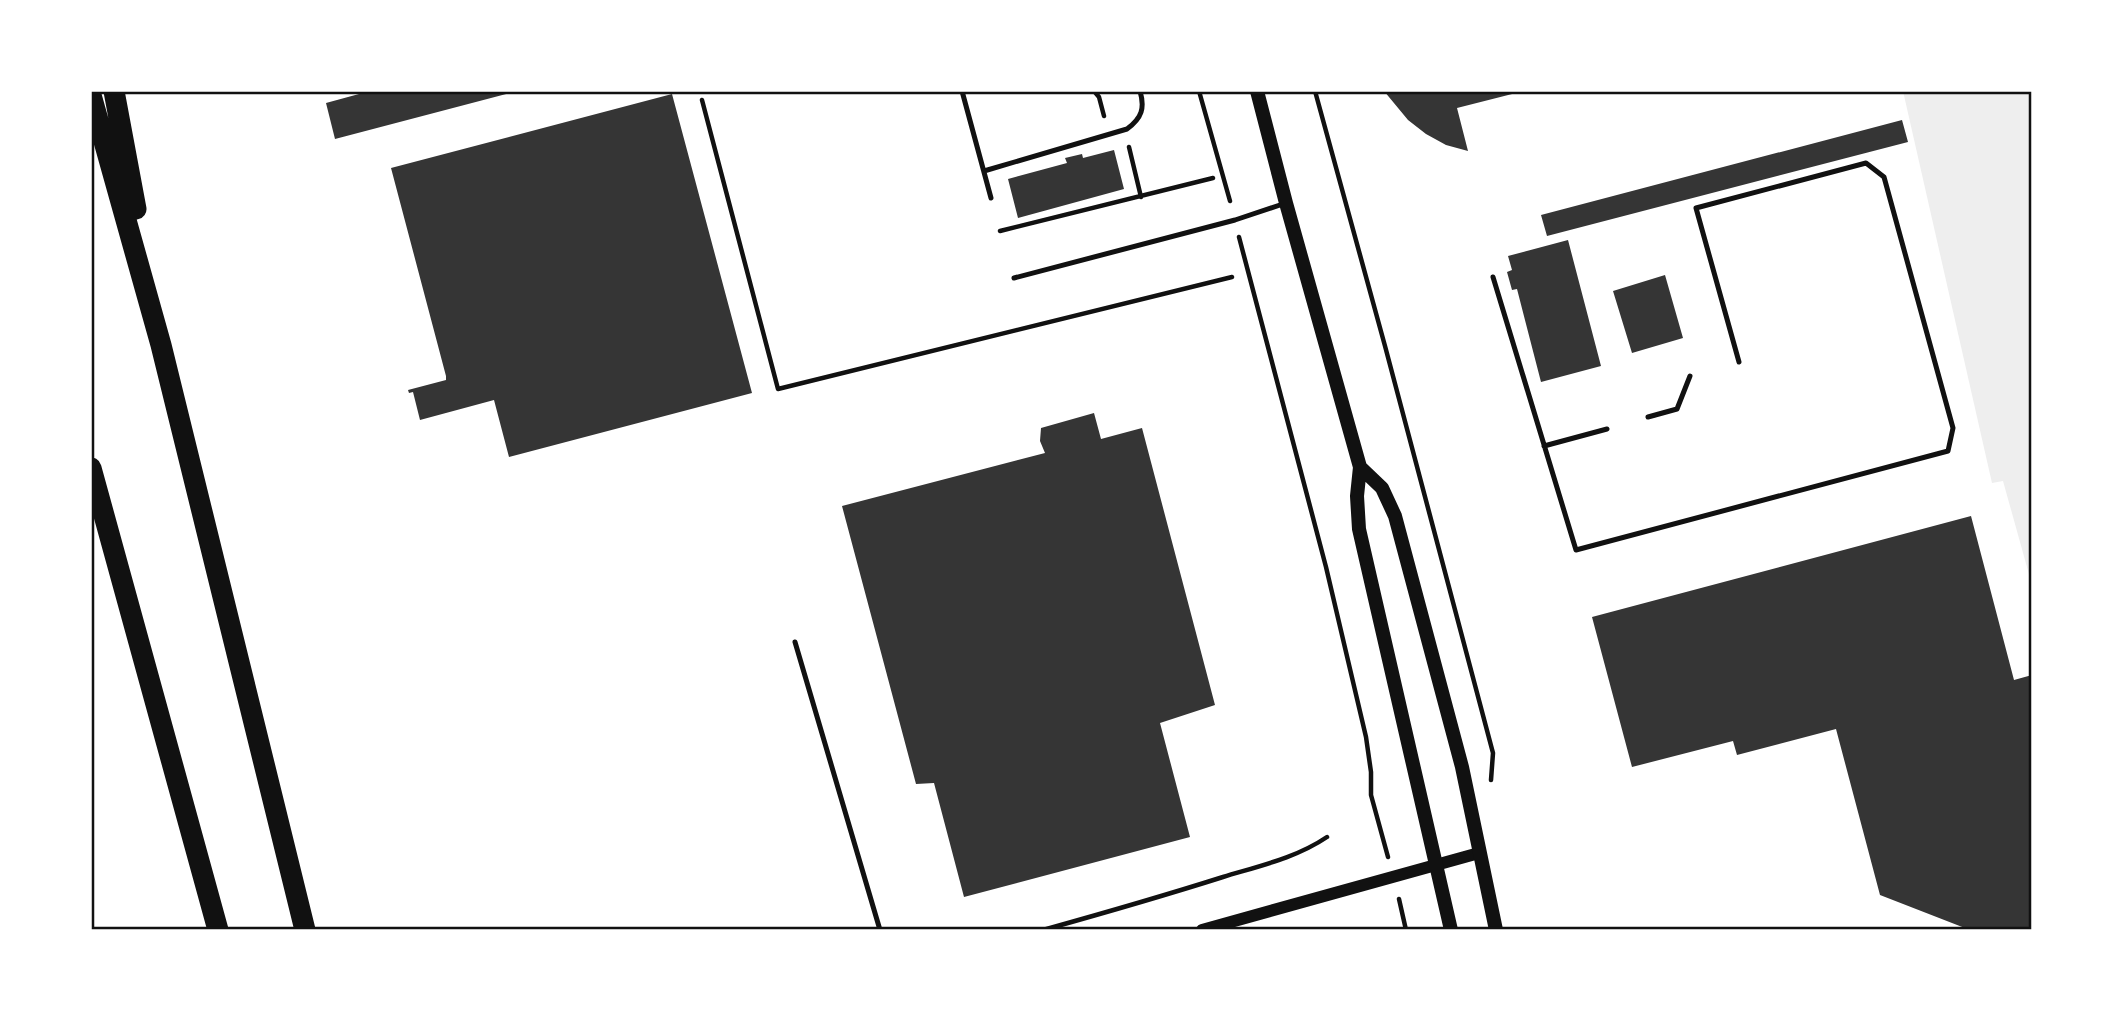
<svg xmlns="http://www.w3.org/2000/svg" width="2123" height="1021" font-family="Signika,sans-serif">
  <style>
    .green { fill: #eee }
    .building { fill: #353535 }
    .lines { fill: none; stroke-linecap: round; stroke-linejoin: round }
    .path { stroke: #111; stroke-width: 4.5 }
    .service { stroke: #111; stroke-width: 5 }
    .tertiary { stroke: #111; stroke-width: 12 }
    .secondary { stroke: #111; stroke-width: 14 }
    .motorway { stroke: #111; stroke-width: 21 }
    .neatline { fill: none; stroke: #111; stroke-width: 2.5 }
  </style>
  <rect width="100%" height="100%" fill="#fff"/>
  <path class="green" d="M1903,91H2032V585L2003,481L1992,483Z"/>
  <path class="building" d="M370,91H514V92L335,139L326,103Z
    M1384,91H1520V92L1457,108L1468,151L1446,145L1426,134L1408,120Z
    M672,94L752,393L509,457L494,400L420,420L413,392L409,393L408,390L446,380V376L391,168Z
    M1902,120L1908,142L1547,236L1541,215Z
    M1114,150L1124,189L1018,218L1008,179L1067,163L1065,158L1082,154L1083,158Z
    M1568,240L1601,366L1541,382L1517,289L1512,290L1507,272L1512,270L1508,256Z
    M1665,275L1683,338L1632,353L1613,291Z
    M1094,413L1101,439L1142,428L1215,705L1160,723L1190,837L964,897L934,783L916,784L842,506L1045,453L1040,441L1041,428Z
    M1971,516L2014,680L2032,675V930H1970L1880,895L1836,729L1737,755L1733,741L1632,767L1592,617Z"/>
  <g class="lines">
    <path class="path" d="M1094,91L1099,97L1104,116
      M1199,91L1230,201
      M1315,91L1385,346L1493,753L1491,780
      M702,100L778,389L1232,277
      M1129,147L1141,197
      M1000,231L1213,178
      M1239,237L1326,567L1366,737L1371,772V795L1388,857
      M1399,899L1406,930
      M1043,930C1104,913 1163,896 1223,877C1259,866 1296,858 1327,837
      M1351,930H1376"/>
    <path class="service" d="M962,91L991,198
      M984,171L1127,129C1142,118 1145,108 1140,91
      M1493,277L1576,550L1948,451L1953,428L1884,177L1866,163L1696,208L1739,362
      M1014,278L1235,220L1286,203
      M1648,417L1677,409L1690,376
      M1544,446L1607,429
      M795,642L880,930"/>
    <path class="tertiary" d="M1202,930L1479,853"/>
    <path class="secondary" d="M1257,91L1286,203L1360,467L1357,496L1359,529L1451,930
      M1360,467L1382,488L1395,516L1462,767L1496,930"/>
    <path class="motorway" d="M114,91L136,209
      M91,95L161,345L305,930
      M91,468L218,930"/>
  </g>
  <rect width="2123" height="1021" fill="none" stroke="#ffffff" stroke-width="186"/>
  <rect x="93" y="93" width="1937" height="835" class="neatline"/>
</svg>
